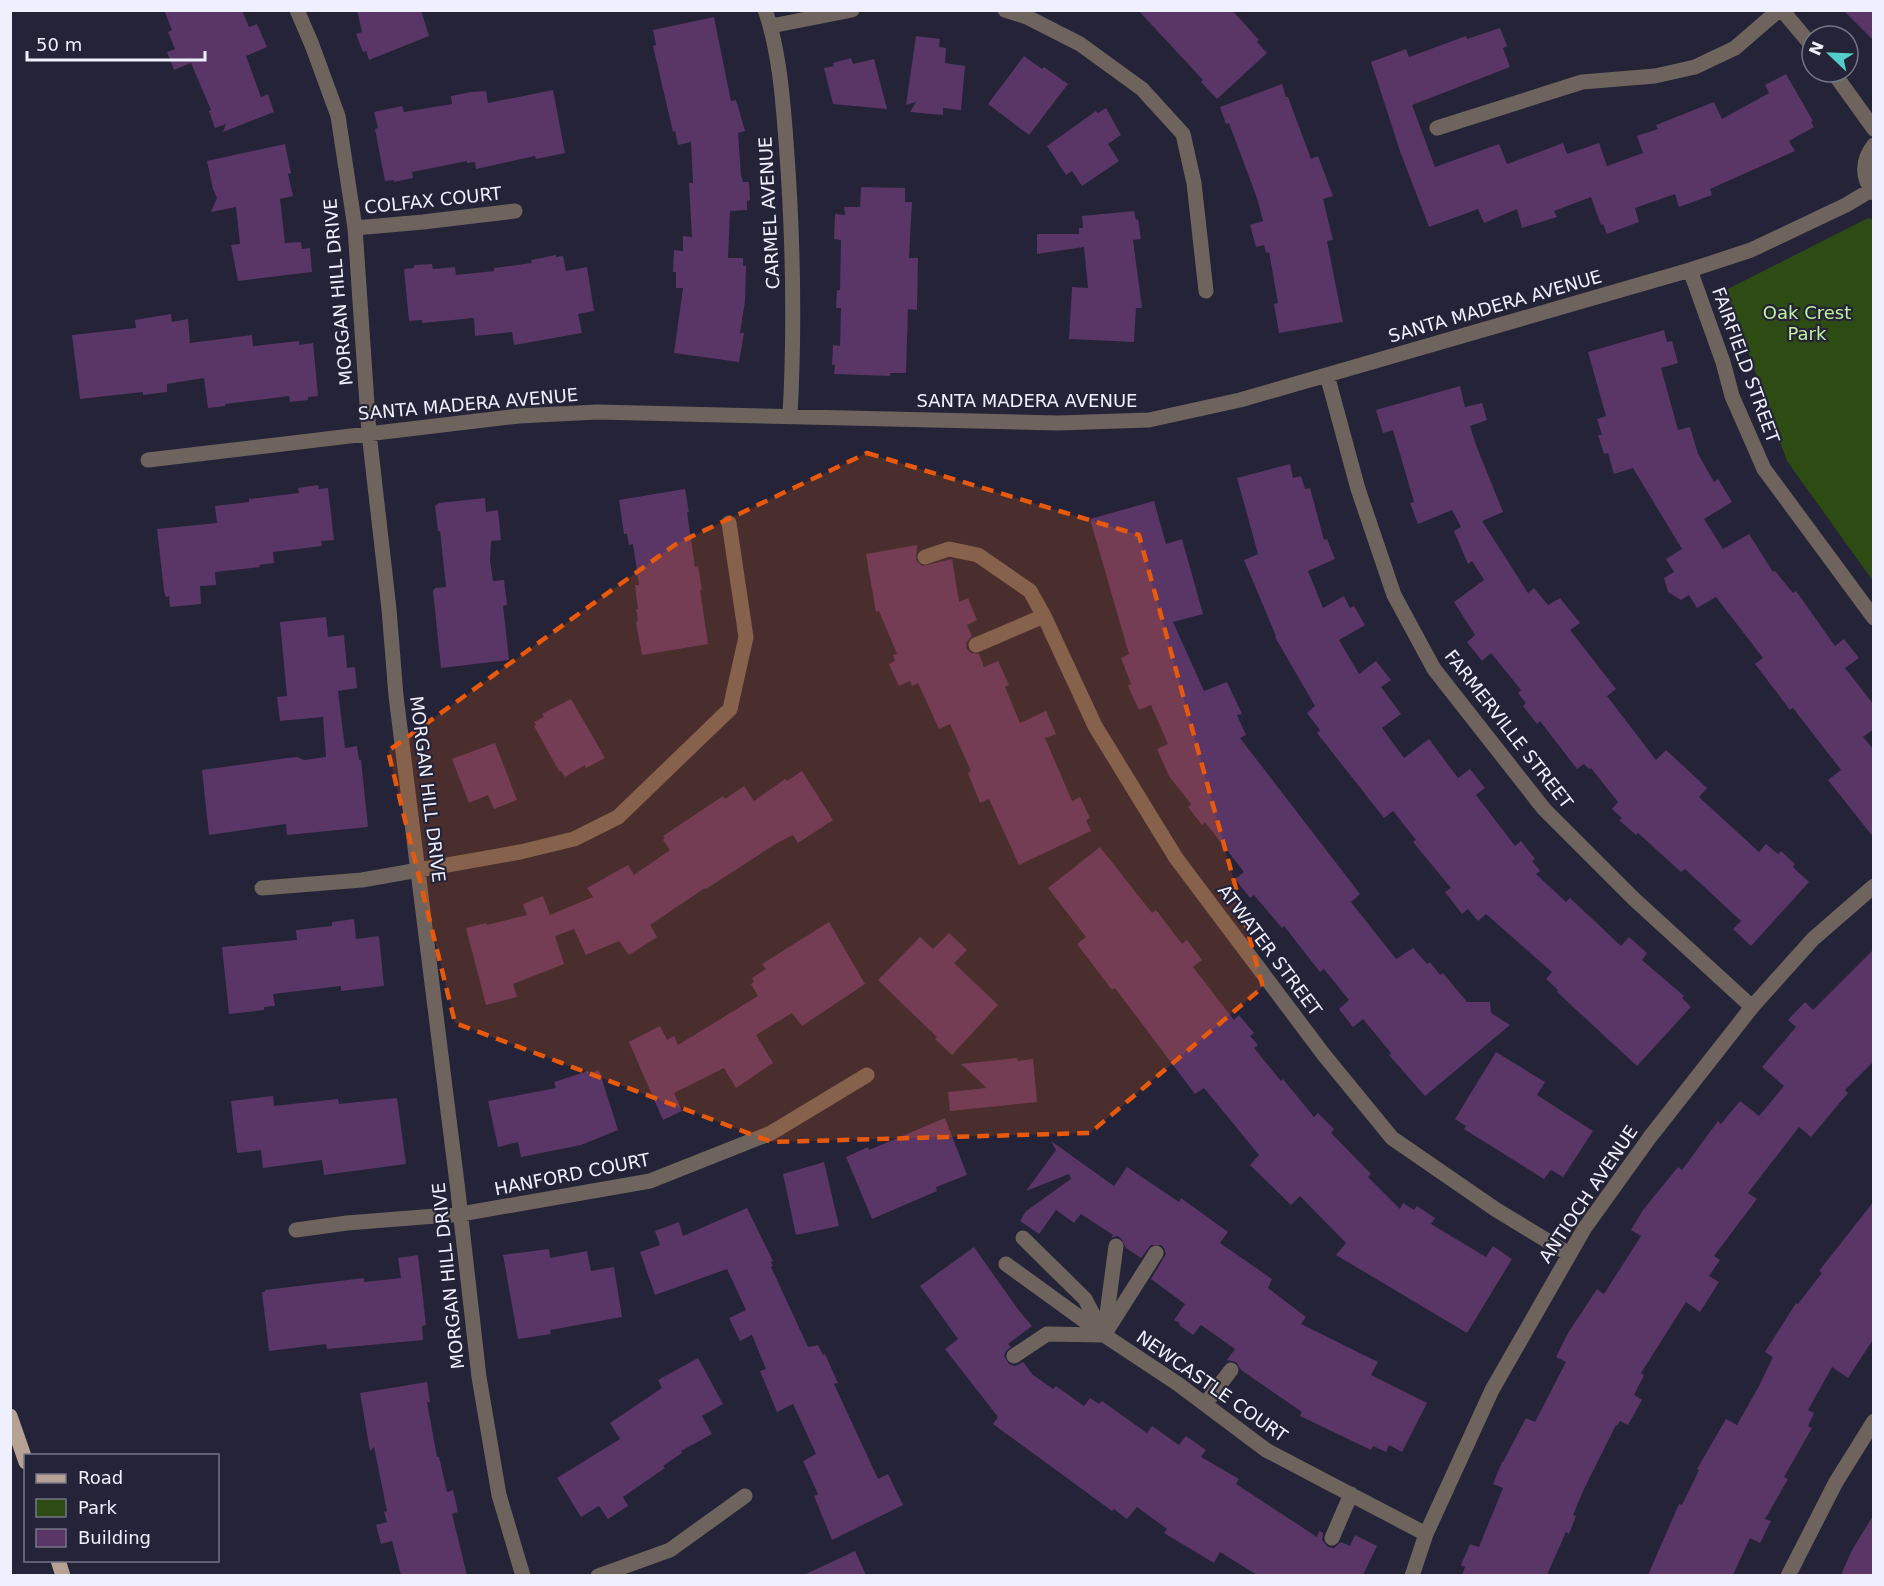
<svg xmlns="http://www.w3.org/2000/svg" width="1884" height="1586" font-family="'DejaVu Sans',sans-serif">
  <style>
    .green { fill: #2f4b14 }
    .building { fill: #593666 }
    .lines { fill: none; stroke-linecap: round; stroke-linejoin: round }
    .minor { stroke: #6e645d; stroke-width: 15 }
    .major { stroke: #b6a294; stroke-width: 15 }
    .marked { fill: #e8590c; fill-opacity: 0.2; stroke: #e8590c; stroke-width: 4.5; stroke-dasharray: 12 8; stroke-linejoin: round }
    .labels { text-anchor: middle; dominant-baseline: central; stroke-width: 4.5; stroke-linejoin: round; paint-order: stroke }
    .street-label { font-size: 18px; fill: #efeffd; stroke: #242337 }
    .park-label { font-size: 18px; fill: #c2f19e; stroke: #242337 }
  </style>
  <rect width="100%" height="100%" fill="#242337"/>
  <path class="green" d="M1868,218L1874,220L1873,581L1787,461L1726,290Z"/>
  <path class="building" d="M164,10H242L249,27L257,24L267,47L246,56L261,97L268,94L274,112L223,132L226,124L215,128L209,111L211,110L191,63L174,70L167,52L175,49L168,32L172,30Z
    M357,10H421L429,36L369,60L366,51L363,52L356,34L362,32Z
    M1138,10H1232L1259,40L1257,42L1267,53L1217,99L1201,82L1203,80Z
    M1843,10H1874V41Z
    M714,17L731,101L736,100L745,131L738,133L741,175L743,182H749L750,200L747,201V210L730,211L728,258H743V266H746L745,301L740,333H744L739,362L674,353L683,288H676V272H673L674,250L683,251V236L692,237L689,183H693L691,142L678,145L675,131L673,132L653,46L656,45L653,30Z
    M1500,28L1507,46L1503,48L1510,67L1412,105L1435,167L1499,144L1507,164L1563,143L1567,154L1599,143L1607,166L1643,153L1637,136L1658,129L1656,125L1714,102L1722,119L1769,93L1765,85L1786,74L1813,121L1811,122L1814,127L1789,141L1795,151L1710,189L1712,195L1679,207L1675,194L1635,208L1639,222L1607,234L1603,224L1601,225L1591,197L1554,211L1557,217L1522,228L1517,209L1484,223L1478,209L1429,227L1401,154L1371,62L1406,49L1409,57L1466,36L1467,39Z
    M916,36L940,39L939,47L946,48L945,63L965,66L961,110L943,108V115L910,112L916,102L906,105Z
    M1024,56L1042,69L1044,67L1068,84L1029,135L988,104Z
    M851,58L853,64L874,59L887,109L833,104L824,68L834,66L833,63Z
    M1282,84L1286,97H1288L1311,159L1318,156L1333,196L1323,199L1333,240L1327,241L1343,322L1279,333L1274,304L1278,303L1269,252L1266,253L1264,245L1256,247L1250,225L1263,221L1258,201L1229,123L1226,124L1220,107Z
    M553,90L565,153L536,159L535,156L476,169L475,162L467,163V161L412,172L413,178L394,182V180L385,181L375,129L378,128L374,112L402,106L404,112L452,104L451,96L471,92L486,91L488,103Z
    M1106,108L1121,135L1108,144L1119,161L1082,186L1072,171L1066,175L1047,146L1096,111L1098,113Z
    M285,144L291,173L288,174L293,196L280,199L285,243L301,242L302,249L310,248L312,272L238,281L231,245L240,244L236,207L211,212L217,198L213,189L207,161Z
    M861,187L905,188V202H912L909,258H918L917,310L908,309L906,373H890V376L834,374L835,365H832L833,345L840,346L841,308H836L837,290H840L841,240L834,239L835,214L845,215L844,207H860Z
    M1134,211L1136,220L1138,219L1141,239L1133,240L1142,308H1136L1134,342L1069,339L1072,287L1088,288L1084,247L1037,254V234H1079V228H1083L1082,216Z
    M556,255V257L563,256L566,271L587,267L594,311L578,314L582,333L514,345L512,332L475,336L474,318L422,323V320L409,321L404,269L414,268V265L432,264L433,269L455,267L456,275L494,271V268L532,263L531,260Z
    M171,314L172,322L188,319L190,343L252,335L253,346L299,341V345L313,343L318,396L308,397V400L290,402L289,396L225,404V406L208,408L204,378L167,384V392L143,395V392L80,399L72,335L136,328L135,320Z
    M1664,330L1667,342L1672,341L1678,363L1661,368L1678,430L1690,427L1698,454L1714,482L1718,479L1732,502L1704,519L1723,549L1749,534L1773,572L1775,571L1793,593L1796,591L1835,646L1844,639L1859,658L1845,668L1874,705V729L1863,737L1874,750V838L1828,780L1841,770L1793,708L1790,710L1755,664L1763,658L1716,597L1697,608L1689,595L1681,600L1668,592L1664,578L1674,572L1666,559L1682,549L1633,468L1614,474L1608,453L1604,454L1598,435H1602L1597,419L1606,416L1588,352Z
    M1460,386L1465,407L1482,403L1487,420L1470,426L1476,445L1503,512L1482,521L1528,593L1534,588L1548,605L1560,598L1580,623L1570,630L1616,689L1607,696L1656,760L1666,750L1707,788L1699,797L1759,852L1766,844L1778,854L1781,851L1795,864L1793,867L1809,882L1751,946L1733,929L1741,921L1685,869L1681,872L1638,833L1636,835L1619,820L1622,818L1612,809L1618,802L1591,768L1589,769L1584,764L1577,769L1540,721L1537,724L1523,706L1526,703L1518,693L1521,690L1491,653L1482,661L1467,642L1475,635L1454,602L1484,580L1472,561L1468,564L1454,531L1461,527L1452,510L1418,524L1410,503L1414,502L1393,430L1383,433L1376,410Z
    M1290,464L1293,478L1301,476L1305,489L1310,488L1324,540L1327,539L1335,559L1308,571L1323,608L1344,596L1350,608L1354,606L1365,625L1339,640L1359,674L1376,661L1391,680L1381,687L1401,714L1382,728L1404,758L1429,739L1458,778L1470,769L1485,788L1476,795L1515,846L1521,841L1535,859L1532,861L1540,871L1536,874L1566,902L1570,898L1621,946L1629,937L1647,953L1642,960L1684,996L1682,998L1691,1007L1637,1066L1557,992L1558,990L1546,979L1552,972L1486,914L1478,921L1468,909L1462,914L1445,892L1451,888L1413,842L1416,840L1393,811L1384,818L1317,733L1320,730L1307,713L1315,706L1275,637L1276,636L1244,560L1258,554L1237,478Z
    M318,485L319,489L328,488L334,540L321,541L322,546L273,552L274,563L259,565L260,567L215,572L216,585L200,586L201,604L170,607L169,596L166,597L164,591L157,529L217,523L215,506L249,502V499L299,493L298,488Z
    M685,489L689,512H687L695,567L698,566L702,590H700L708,644L642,655L636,622L638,621L636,609H638L635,585H639L633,544L629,545L627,534H624L619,500Z
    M485,498L486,512L498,510L501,540L491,541L490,561L493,581L504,580L507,605L503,606L509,660L441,668L433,591L435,588L446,587L440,531H438L435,506L439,503Z
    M1154,501L1166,544L1182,539L1203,614L1173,622L1204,691L1227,682L1242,714L1237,715L1246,735L1240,738L1360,894L1351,902L1396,959L1413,948L1427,964L1430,962L1440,975L1443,973L1467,1002H1490L1491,1013L1510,1025L1425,1096L1389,1055L1391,1053L1363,1019L1353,1027L1339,1009L1349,1000L1324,969L1320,972L1284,926L1282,928L1254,895L1250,898L1235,879L1244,872L1205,822L1202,825L1188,807L1191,804L1169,776L1157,749L1168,744L1151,705L1139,710L1128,686L1131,684L1121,658L1129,654L1090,519Z
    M917,545L916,560L922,566L952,559L959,602L968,598L977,620L967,625L972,636L966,643L967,649L971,653L979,654L984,667L998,661L1009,685L1005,687L1020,723L1046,711L1056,734L1045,738L1072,801L1080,797L1090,818L1086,820L1091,831L1019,865L989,799L980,803L968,773L971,771L950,724L939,729L918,683L912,686L910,681L899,686L889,664L895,661L893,655L897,654L879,611L876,612L866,554Z
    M326,617L328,637L344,635L347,668L355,667L357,688L338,691L345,748L357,746L359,760H361L368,827L287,835L286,824L209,835L202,770L287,758L297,757L304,760L326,757L323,717L280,721L277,697L287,696L280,622Z
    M571,699L605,758L586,768L585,765L565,777L561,771H559L534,726L536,725L534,722L544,717L542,714Z
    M495,743L517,800L494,809L488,795L469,803L452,759Z
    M802,771L833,820L798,843L793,835L777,843L706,889L705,888L650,925L657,937L629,955L619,941L586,955L574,929L555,936L564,964L513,984L517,997L486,1005L466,928L486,923L487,925L527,915L523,904L543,896L550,915L593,897L587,888L628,865L634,875L670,850L663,840L665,838L663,836L723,796L725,799L744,786L754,801L785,779L787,781Z
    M1100,847L1152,913L1156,910L1182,944L1187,940L1202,960L1193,967L1234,1020L1239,1015L1254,1033L1250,1036L1258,1045L1254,1048L1281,1081L1283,1079L1314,1117L1318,1113L1334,1129L1331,1133L1371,1174L1368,1177L1400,1209L1403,1203L1414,1210L1417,1206L1435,1218L1431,1224L1486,1257L1493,1246L1512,1259L1467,1333L1336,1255L1346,1243L1300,1196L1291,1205L1250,1165L1259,1155L1204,1088L1195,1094L1115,988L1112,990L1077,944L1086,937L1048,888Z
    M354,919L356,939L379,936L384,986L341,991V986L273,994L275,1006L264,1007V1010L229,1014L222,947L297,940L296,930L332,926V922Z
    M829,922L865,984L802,1026L792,1013L756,1035L773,1063L736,1088L724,1068L674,1093L682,1111L663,1120L629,1042L660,1026L667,1040L674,1036L678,1045L758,996L751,984L754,982L752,978L766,969L762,964Z
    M949,933L967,950L954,963L998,1005L952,1055L935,1039L937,1037L878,980L920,937L933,949Z
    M1874,949V1061L1845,1090L1848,1093L1811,1137L1799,1127L1748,1193L1757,1199L1714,1256L1720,1260L1709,1276L1719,1282L1700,1312L1686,1302L1641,1373L1644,1375L1634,1395L1642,1400L1628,1425L1620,1421L1617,1426L1616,1425L1584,1489L1573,1515L1576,1516L1569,1534L1566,1532L1547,1575H1462L1465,1567L1461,1565L1470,1544L1479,1547L1503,1488L1493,1484L1502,1462H1503L1526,1418L1535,1422L1566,1362L1556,1357L1568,1333L1597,1289L1604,1294L1641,1236L1631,1230L1643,1210L1678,1167L1682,1170L1718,1121L1721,1124L1740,1101L1759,1116L1784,1086L1762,1067L1796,1027L1788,1020L1805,1002L1813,1010Z
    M1496,1052L1545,1082L1537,1095L1593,1131L1563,1177L1551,1170L1544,1179L1464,1129L1466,1126L1455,1119Z
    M1017,1058L1018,1061L1033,1059L1037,1102L950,1111L948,1092L987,1088L961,1064Z
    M599,1070L618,1130L581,1145L521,1157L518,1142L498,1147L488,1101L556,1088L554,1082L588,1071L589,1074Z
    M273,1096L274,1106L338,1099L339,1104L397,1098L406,1164L324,1175L322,1160L263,1168L261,1150L237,1153L231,1101Z
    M945,1118L967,1175L936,1187L937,1191L872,1219L846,1157L868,1147L869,1150Z
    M1051,1141L1114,1186L1127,1167L1179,1202L1181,1198L1228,1232L1220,1243L1272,1279L1268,1288L1306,1317L1301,1324L1378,1362L1371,1375L1427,1403L1402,1452L1389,1445L1386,1452L1373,1446L1371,1450L1300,1416L1302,1412L1241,1370L1236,1362L1227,1360L1235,1349L1201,1325L1193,1335L1179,1325L1180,1323L1174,1320L1185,1304L1151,1279L1166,1254L1164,1248L1161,1245H1151L1141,1258L1126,1248L1121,1238L1117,1236L1111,1238L1113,1235L1081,1214L1074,1223L1056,1210L1039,1234L1020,1221L1026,1211L1071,1179L1069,1174L1026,1191L1056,1150Z
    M824,1162L839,1226L796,1235L783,1174Z
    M1874,1201V1338L1848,1378L1832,1367L1808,1410L1814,1413L1808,1426L1812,1428L1784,1477L1788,1479L1765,1519L1771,1521L1760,1543L1750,1538L1733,1575H1648L1679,1504L1682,1505L1699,1470L1697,1469L1726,1419L1737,1425L1759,1386L1773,1357L1765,1352L1796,1303L1798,1304L1822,1273L1819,1271Z
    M747,1208L773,1261L771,1262L773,1266L771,1267L808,1347L818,1345L823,1355L825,1354L838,1383L834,1384L878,1479L888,1474L903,1505L832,1540L814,1496L818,1494L803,1461L816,1454L793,1404L777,1412L760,1371L766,1369L752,1335L740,1341L729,1318L746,1310L727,1269L655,1295L640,1252L660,1245L655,1231L679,1222L683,1236Z
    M974,1247L1017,1308L1032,1326L1008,1344L1011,1347L1006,1351L1004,1356L1009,1364L1015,1366L1023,1362L1033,1375L1053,1389L1056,1386L1084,1406L1090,1398L1099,1404L1102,1401L1147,1433L1152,1426L1179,1445L1186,1436L1206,1450L1201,1457L1239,1479L1236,1484L1317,1537L1319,1531L1323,1533L1322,1540L1328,1547L1334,1548L1341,1542L1350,1546L1355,1535L1377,1546L1363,1575H1257L1220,1552L1214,1563L1164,1533L1167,1529L1137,1507L1127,1519L1114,1509L1112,1511L993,1424L998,1417L945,1349L958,1339L920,1286Z
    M549,1249L550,1258L587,1251L591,1271L614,1267L622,1317L550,1330L551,1334L518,1339L503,1255Z
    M418,1255L426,1325L422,1326L423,1340L327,1349L326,1344L269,1351L262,1292H265V1290L364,1278V1282L401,1278L398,1258Z
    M698,1358L723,1404L702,1416L712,1434L681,1451L682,1453L663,1466L665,1468L623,1497L628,1506L608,1519L599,1506L581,1517L557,1478L620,1439L610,1423L662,1388L658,1380Z
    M427,1382L430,1402H427L437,1457H439L447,1492L453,1490L458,1512L452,1514L467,1575H401L392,1541L381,1544L376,1525L387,1522L384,1512L387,1511L374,1447L370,1451L360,1393Z
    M1874,1514V1575H1841L1851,1552Z
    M855,1551L866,1575H804Z"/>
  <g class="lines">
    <path class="minor" d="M297,10L312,45L338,116L355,228L369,433L389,609L396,696L457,1183L479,1377L499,1495L523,1576
      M765,10C779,48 783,101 786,141C793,233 795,324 790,416
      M1005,10L1027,17L1080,44L1142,89L1183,134L1194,183L1206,291
      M1782,10L1812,46
      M771,26L852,10
      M1833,72L1874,129
      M1437,128L1582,82L1655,76L1695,67L1735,48L1779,10
      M1874,145C1862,160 1861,178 1874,193
      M355,228L423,222L515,211
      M1690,270L1723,362L1732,396L1764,469L1874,618
      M1327,375L1358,489L1394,595L1434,669L1544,809L1634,899L1752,1007
      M148,460L519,416L597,412L1058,423L1149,420L1240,400L1690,270L1751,250L1846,205L1871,190
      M925,557L949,549L978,555L1030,591L1044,616L1095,726L1176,858L1324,1055L1392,1138L1495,1209L1569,1254
      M976,645L1044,616
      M262,888L362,880L520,852L574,839L618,817L730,709L746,637L729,523
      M296,1230L347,1223L461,1214L650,1181L771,1133L867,1075
      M1023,1238L1085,1299L1102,1332
      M1006,1264L1104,1335L1178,1384L1266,1450L1426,1534
      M1105,1329L1116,1246
      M1104,1335L1156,1253
      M1014,1356L1047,1334L1104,1335
      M1205,1404L1231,1370
      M1332,1538L1351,1494
      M598,1576L670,1550L745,1496
      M1412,1576L1426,1534L1492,1390L1584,1229L1650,1137L1752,1007L1813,939L1874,886
      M1788,1576L1836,1482L1874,1421"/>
    <path class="major" d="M10,1416L26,1462
      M58,1560L63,1576"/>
  </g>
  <path class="marked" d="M867,453L1139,535L1263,987L1090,1133L772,1142L455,1023L388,751L676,544Z"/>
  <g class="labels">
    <g class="street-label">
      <text transform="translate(433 200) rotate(-6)">COLFAX COURT</text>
      <text transform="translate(769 213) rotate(-93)">CARMEL AVENUE</text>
      <text transform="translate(338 292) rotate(-95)">MORGAN HILL DRIVE</text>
      <text transform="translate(1495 306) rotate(-16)">SANTA MADERA AVENUE</text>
      <text transform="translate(1746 365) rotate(70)">FAIRFIELD STREET</text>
      <text x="1027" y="400">SANTA MADERA AVENUE</text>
      <text transform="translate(468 404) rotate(-5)">SANTA MADERA AVENUE</text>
      <text transform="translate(1509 729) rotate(52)">FARMERVILLE STREET</text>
      <text transform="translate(428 789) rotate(83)">MORGAN HILL DRIVE</text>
      <text transform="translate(1270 950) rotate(53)">ATWATER STREET</text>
      <text transform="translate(572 1174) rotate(-11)">HANFORD COURT</text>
      <text transform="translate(1588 1194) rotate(-56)">ANTIOCH AVENUE</text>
      <text transform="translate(448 1276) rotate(-96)">MORGAN HILL DRIVE</text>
      <text transform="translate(1212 1386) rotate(35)">NEWCASTLE COURT</text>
    </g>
    <g class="park-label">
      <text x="1807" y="312">Oak Crest<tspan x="1807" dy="21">Park</tspan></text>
    </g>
  </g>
  <rect width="1884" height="1586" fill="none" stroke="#efeffd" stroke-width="24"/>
  <rect x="24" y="1454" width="195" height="108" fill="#242337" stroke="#757586" stroke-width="1.5"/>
  <rect x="36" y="1474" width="30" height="9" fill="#b6a294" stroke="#757586" stroke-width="1.5"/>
  <text x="78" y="1484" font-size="18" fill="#efeffd">Road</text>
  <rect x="36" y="1499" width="30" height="18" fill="#2f4b14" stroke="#757586" stroke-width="1.5"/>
  <text x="78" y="1514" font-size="18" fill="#efeffd">Park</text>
  <rect x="36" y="1529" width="30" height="18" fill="#593666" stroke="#757586" stroke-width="1.5"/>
  <text x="78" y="1544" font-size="18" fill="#efeffd">Building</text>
  <g transform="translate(1830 54) rotate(293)"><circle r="28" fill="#242337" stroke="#757586" stroke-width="1.5"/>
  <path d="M0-4.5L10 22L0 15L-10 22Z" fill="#54cdc8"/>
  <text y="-9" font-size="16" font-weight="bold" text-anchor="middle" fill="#efeffd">N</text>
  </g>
  <path d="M27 51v9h178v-9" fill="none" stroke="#efeffd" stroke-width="3"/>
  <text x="36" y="51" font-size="18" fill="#efeffd" stroke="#242337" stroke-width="4.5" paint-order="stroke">50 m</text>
</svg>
